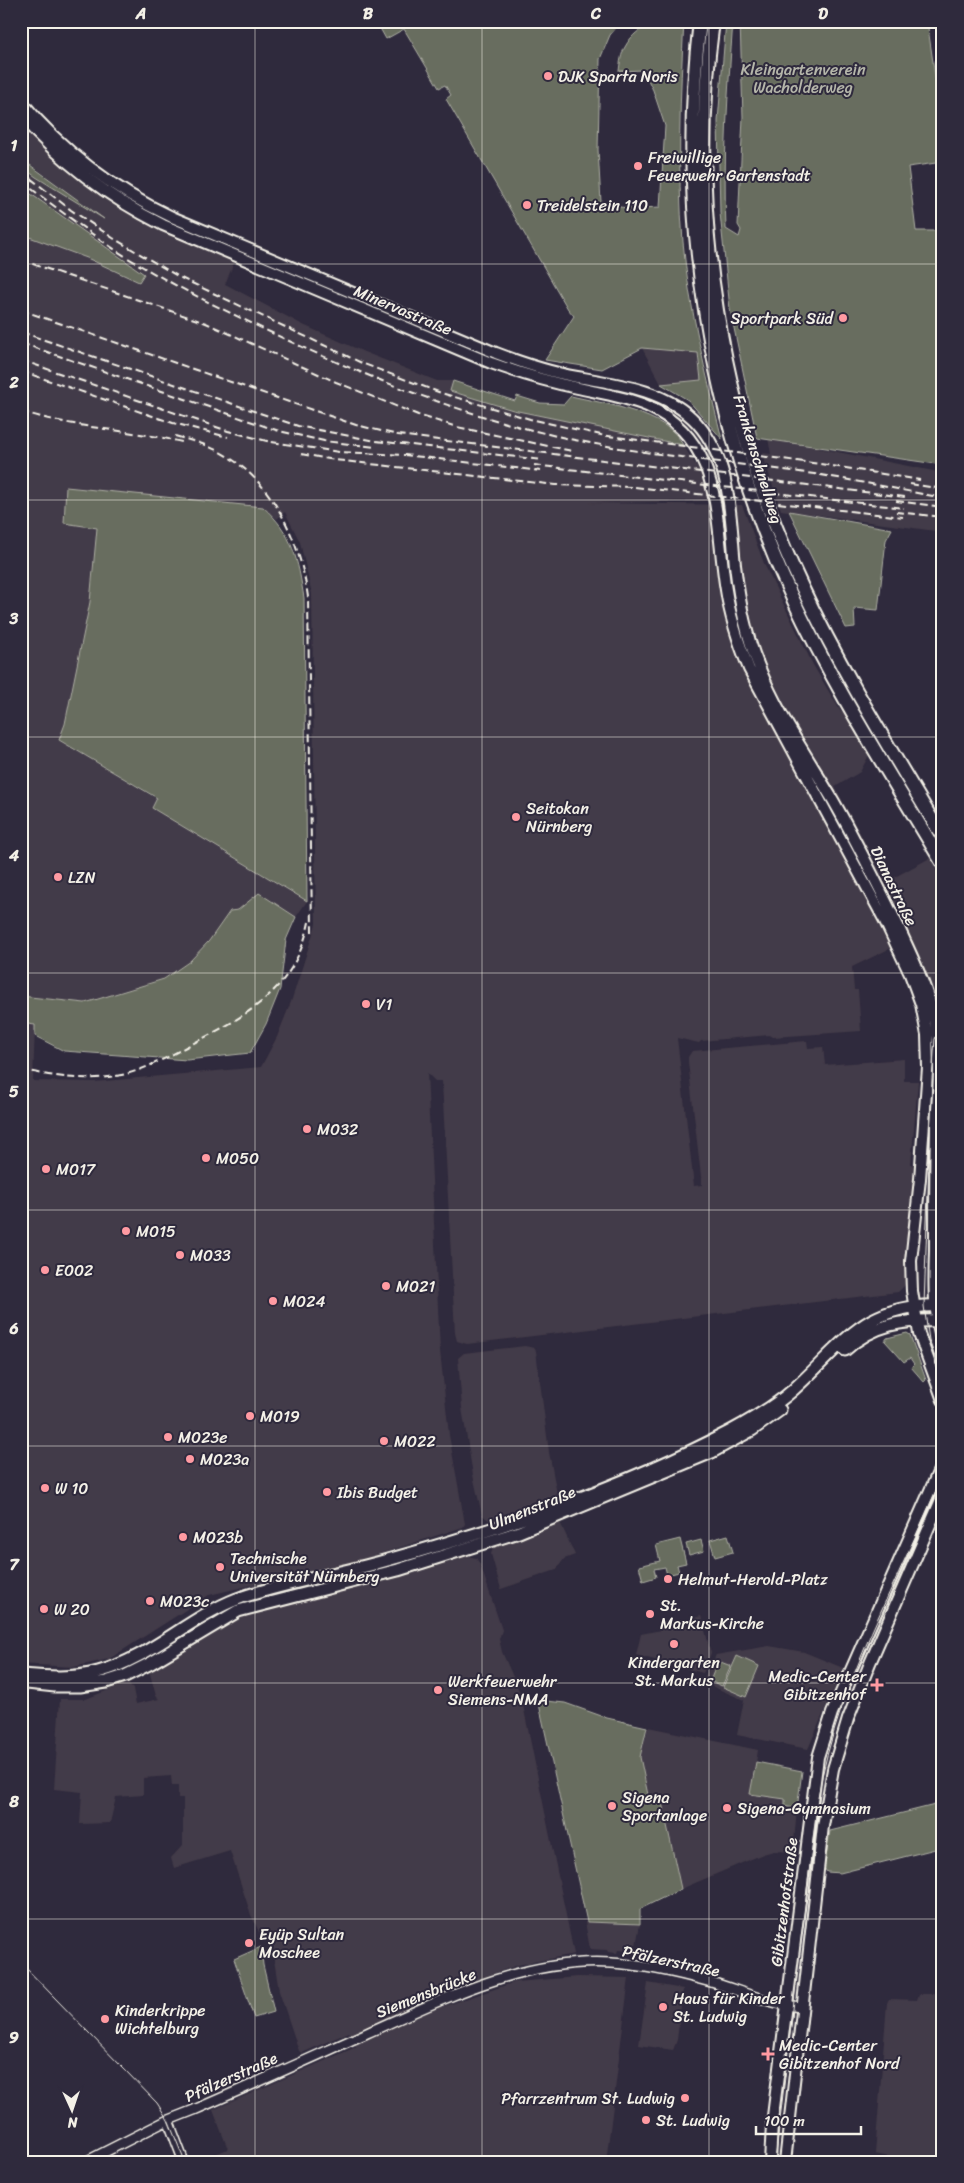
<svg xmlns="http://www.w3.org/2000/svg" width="964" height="2183" font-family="Sriracha,sans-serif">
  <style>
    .built { fill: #433b48 }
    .green { fill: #676d5f; stroke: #aeafa4 }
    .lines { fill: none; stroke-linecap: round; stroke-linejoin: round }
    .tertiary-casing { stroke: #f4f1e8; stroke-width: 12 }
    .secondary-casing { stroke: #f4f1e8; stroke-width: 14 }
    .primary-casing { stroke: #f4f1e8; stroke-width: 15 }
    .trunk-casing { stroke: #f4f1e8; stroke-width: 16 }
    .tertiary { stroke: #2f2a3d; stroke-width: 9 }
    .secondary { stroke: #2f2a3d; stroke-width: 10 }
    .primary { stroke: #2f2a3d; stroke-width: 11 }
    .trunk { stroke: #2f2a3d; stroke-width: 12 }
    .tram { stroke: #f4f1e8; stroke-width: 1 }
    .rail { stroke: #f4f1e8; stroke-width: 2; stroke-dasharray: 8 4; stroke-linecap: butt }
    .grid { fill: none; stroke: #f4f1e8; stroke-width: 1; stroke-opacity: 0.55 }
    .poi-dot { fill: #ff9aa2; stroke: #2f2a3d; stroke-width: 2 }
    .labels { text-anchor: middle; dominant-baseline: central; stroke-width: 4; stroke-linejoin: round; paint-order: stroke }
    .park-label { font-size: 16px; fill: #b5b6aa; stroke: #2f2a3d }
    .poi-label { font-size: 16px; fill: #f4f1e8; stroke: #2f2a3d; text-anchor: start }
    .street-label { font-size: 16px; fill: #f4f1e8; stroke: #2f2a3d }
    .neatline { fill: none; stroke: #f4f1e8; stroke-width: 2 }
    .grid-label { font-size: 16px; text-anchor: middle; font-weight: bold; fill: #f4f1e8 }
  </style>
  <rect width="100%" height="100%" fill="#2f2a3d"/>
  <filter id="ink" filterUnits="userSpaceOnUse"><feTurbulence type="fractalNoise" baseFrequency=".02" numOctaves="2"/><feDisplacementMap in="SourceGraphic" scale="10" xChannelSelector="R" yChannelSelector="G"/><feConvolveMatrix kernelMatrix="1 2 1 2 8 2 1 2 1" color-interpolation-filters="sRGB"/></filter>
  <g filter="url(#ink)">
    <path class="built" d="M21,116L107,186L153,214L239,251L225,284L303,325L364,352L437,381H453L451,391L513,410L683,445L701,473L708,499V501L589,503L742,505L765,566L813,665L841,712L844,711L869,755L860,772L835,787L885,880L864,891L893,947L852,967L854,990H858L861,1031L773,1037L770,1035L701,1041L699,1043L677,1038L694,1186L702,1185L688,1062V1057L692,1051L807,1041L808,1048L823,1047L825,1065L904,1059V1081H918L911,1164L914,1165L913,1183L915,1186L908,1246L905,1255V1285L898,1292L467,1344L457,1341L455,1333L442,1081H435L427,1073L440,1351L449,1435L465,1524L463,1527L361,1560L209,1595L109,1659L74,1667L21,1664V1023L35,1025L33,1081L94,1082L261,1067L277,1037L291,1002L316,924L312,594L300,542L285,512L277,519L263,507L97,528L90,602L65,724L59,740L157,799L152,808L307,901L296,917L259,893L238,910L230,911L209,941L190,961L164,979L85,1003L21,996V166L36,177L93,211L21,157Z
      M642,348L698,353L701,380L661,384Z
      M768,438L943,473V532L781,510L762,453L771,454Z
      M930,858L943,883V1015L938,1018L882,884Z
      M525,1346L534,1348L536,1351L549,1452L557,1494L555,1499L551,1501L490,1521L482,1515L473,1475L462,1408L458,1358L464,1353Z
      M559,1520L575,1555L564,1559L556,1570L501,1589L491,1554L494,1545Z
      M467,1556L476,1558L480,1564L502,1630L499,1639L502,1652L521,1695L574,1954L518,1965L436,1994L442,2007L515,1982L578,1977L629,1978L606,2162H195L228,2149L213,2110L356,2047L349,2032L302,2053L299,2051L279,1991L271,1941L264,1942L251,1915L230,1851L174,1868L171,1858L183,1845V1798H178V1786H172L171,1776L143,1778V1795L116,1797L110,1823L80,1824L82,1792L54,1789L60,1699H86L123,1684L129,1685L133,1689L136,1704L159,1699L156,1696L149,1670L236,1615L385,1577L414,1572Z
      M701,1616L711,1653L703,1673L636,1655L641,1634L676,1627L681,1622Z
      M769,1646L804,1652L843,1668L808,1749L737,1735L744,1700L702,1682L716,1655Z
      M648,1727L758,1750L755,1769L785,1799V1806L797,1809L793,1852L774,1851L763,1854L681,1889L661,1798L648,1795L640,1757Z
      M585,1922L640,1924L635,1951L618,1950L617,1953L608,1952L607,1950L590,1949Z
      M648,1983L683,1989L677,2040L673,2050L639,2045Z
      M919,1994H943V2148L940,2162H913L875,2154L887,2003L889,1999L917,2000Z"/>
    <path class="green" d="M376,21H622L610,35L600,59L598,150L601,202C619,210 641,208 660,207L665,126L653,90L643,70L619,71C620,63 621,54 625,47C638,23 660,21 684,21C680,95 677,168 683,242C689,308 706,374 722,439L688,400L661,384L701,380L698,353L642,348L602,369L545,360L574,316L568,309L446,99L451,95L445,85L439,88L404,29L386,39Z
      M726,21H733C728,91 723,159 726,229L739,237L741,230L738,225L743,117L740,21H927L943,131V162L908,167L916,231H943V465L757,438L730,309L720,213L718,121Z
      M21,157L30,165L104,219L36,177L21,166Z
      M21,187L144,274L139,282L87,258L21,234Z
      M453,381L515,401L517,396L540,403L564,404L571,396C601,403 669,413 683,445L513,410L450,391Z
      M66,487L263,507C293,533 298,561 304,598L307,901L152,808L157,798L59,740L65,724L90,602L97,528L64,523Z
      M759,505L871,724L943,845V855L837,675L793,591Z
      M789,511L892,529L886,540L878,610L854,608L855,627L846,628Z
      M259,893L296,917L286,940L280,989L266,1024L250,1053L187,1060L64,1051L35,1036V1025L21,1023V996L85,1003L164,979L190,961L209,941L230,911L238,910Z
      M907,1333L910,1335L926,1380L924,1382L911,1367L914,1364L910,1358L904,1362L885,1341L887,1338Z
      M728,1535L733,1552L715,1557L710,1540Z
      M680,1539L686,1563L677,1565L679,1572L667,1575L665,1567L654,1569L656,1577L643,1581L639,1566L660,1561L656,1545Z
      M701,1540L704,1551L689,1555L686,1544Z
      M737,1656L759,1666L746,1697L723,1687Z
      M718,1661L731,1666L722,1686L710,1681Z
      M546,1701L565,1703L607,1718L647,1727L640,1757L648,1795L661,1798L681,1889L640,1909V1924L587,1922L539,1704Z
      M756,1762L802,1771L797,1809L785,1806V1799L750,1794Z
      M943,1803V1847L840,1873L827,1872L824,1868L830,1831Z
      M261,1947L263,1965L274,2012L254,2018L234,1959Z"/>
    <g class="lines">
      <g class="tertiary-casing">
        <path id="tertiary" d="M168,2120L184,2162
          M85,2162L166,2121L194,2110C252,2085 309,2059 367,2033C443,1999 524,1958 611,1963C644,1965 679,1973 711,1982C741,1991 769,2004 801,2007"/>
      </g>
      <g class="secondary-casing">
        <path id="secondary" d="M21,101C63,152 112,189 172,217L496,353C522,363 549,372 577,377C619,384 667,390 697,423C732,462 730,517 735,565C739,599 745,633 758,664C777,713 807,756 833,800C857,842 878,885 899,928C915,963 932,997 937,1035C941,1065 938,1094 936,1125C935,1167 935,1209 935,1251C934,1283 933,1313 943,1345
          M21,116C61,162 109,198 163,225L491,363C519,373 548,382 578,388C601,393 626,397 647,406C725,441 714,520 726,590C730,617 739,644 749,669L885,921L910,974L921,1004L927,1035L928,1067L920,1179L911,1261L912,1291L919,1334L943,1400
          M770,2162L772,2124L818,1757L832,1713L943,1461
          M785,2162L823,1826L833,1769L848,1719L870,1663L943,1495"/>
      </g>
      <g class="primary-casing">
        <path id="primary" d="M845,1350C873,1324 905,1319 943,1321
          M21,1675C47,1677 73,1679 98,1672C149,1659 188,1618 237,1599C284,1582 336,1575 384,1561C503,1528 622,1488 731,1431C753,1419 774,1407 793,1390C843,1345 866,1301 943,1306
          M27,1683L55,1686H80L106,1682L125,1676L151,1663L238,1611L398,1570L519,1532L712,1452L752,1430L780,1410"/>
      </g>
      <g class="trunk-casing">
        <path id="trunk" d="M700,21C676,218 709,418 792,597C835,690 891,776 943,864
          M713,21C687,211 720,414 802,587C843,674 894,755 943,838"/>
      </g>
      <use href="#tertiary" class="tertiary"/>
      <use href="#secondary" class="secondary"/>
      <use href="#primary" class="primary"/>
      <use href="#trunk" class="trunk"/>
      <path class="tram" d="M943,1023L935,1039L932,1079L924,1306L929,1340L943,1380
        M21,1963L157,2103L168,2120L185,2162
        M775,2162L818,1797C838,1683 899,1580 943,1474"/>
      <path class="rail" d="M21,171L71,210L113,238L181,278L364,364L441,393L530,419L601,435L820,464L920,480
        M21,181C61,211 100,242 143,267C179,288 216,306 253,324C355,373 459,415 570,439C653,456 737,463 821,475C862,482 902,490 943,498
        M21,260L206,323L336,382L418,415L457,427L572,451
        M21,310L356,425L398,435L905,497
        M21,332L298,426L376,441L543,460
        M21,343L279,431L324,441L375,447
        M21,360L228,431L271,442L339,452L405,455L541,471
        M21,371L173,423L228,437
        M21,411C75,429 127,429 182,442
        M175,436C185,439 195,441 205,445C268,470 299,534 308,597L312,932
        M301,454L335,460L556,485L635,487L903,517
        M534,465L904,508
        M910,484L943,489
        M896,501L943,507
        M896,512L943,517
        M21,1069C52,1077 84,1081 116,1076C141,1072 164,1059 186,1047C244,1017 295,992 309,922"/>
    </g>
  </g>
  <path class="grid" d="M255,21V2162M482,21V2162M709,21V2162M21,264H943M21,500H943M21,737H943M21,973H943M21,1210H943M21,1446H943M21,1683H943M21,1919H943"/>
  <g class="poi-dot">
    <circle cx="548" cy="76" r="5"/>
    <circle cx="638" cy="166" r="5"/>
    <circle cx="527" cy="205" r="5"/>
    <circle cx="843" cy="318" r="5"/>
    <circle cx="516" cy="817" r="5"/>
    <circle cx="58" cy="877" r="5"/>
    <circle cx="366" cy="1004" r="5"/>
    <circle cx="307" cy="1129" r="5"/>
    <circle cx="206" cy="1158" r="5"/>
    <circle cx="46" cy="1169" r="5"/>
    <circle cx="126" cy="1231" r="5"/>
    <circle cx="180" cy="1255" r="5"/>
    <circle cx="45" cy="1270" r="5"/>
    <circle cx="386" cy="1286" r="5"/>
    <circle cx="273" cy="1301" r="5"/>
    <circle cx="250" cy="1416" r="5"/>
    <circle cx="168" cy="1437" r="5"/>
    <circle cx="384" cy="1441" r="5"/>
    <circle cx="190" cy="1459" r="5"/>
    <circle cx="45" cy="1488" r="5"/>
    <circle cx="327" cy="1492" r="5"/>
    <circle cx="183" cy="1537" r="5"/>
    <circle cx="220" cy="1567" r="5"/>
    <circle cx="668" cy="1579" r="5"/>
    <circle cx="150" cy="1601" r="5"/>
    <circle cx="44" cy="1609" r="5"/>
    <circle cx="650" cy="1614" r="5"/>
    <circle cx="674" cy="1644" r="5"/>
    <path d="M874.5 1677.5h5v5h5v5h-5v5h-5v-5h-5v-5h5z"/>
    <circle cx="438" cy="1690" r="5"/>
    <circle cx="612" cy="1806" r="5"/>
    <circle cx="727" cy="1808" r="5"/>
    <circle cx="249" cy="1943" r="5"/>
    <circle cx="663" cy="2007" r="5"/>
    <circle cx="105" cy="2019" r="5"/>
    <path d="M765.5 2046.5h5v5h5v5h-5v5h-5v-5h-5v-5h5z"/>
    <circle cx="685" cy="2098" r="5"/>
    <circle cx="646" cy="2120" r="5"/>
  </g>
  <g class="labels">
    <g class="park-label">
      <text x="803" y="69">Kleingartenverein<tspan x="803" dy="18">Wacholderweg</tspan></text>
    </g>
    <g class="poi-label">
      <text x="558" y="76">DJK Sparta Noris</text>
      <text x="648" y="157">Freiwillige<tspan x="648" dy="18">Feuerwehr Gartenstadt</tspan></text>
      <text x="537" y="205">Treidelstein 110</text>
      <text x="833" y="318" text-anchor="end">Sportpark Süd</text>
      <text x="526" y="808">Seitokan<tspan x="526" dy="18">Nürnberg</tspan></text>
      <text x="68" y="877">LZN</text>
      <text x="376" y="1004">V1</text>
      <text x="317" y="1129">M032</text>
      <text x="216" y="1158">M050</text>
      <text x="56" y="1169">M017</text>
      <text x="136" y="1231">M015</text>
      <text x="190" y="1255">M033</text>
      <text x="55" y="1270">E002</text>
      <text x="396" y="1286">M021</text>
      <text x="283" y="1301">M024</text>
      <text x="260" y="1416">M019</text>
      <text x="178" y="1437">M023e</text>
      <text x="394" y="1441">M022</text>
      <text x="200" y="1459">M023a</text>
      <text x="55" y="1488">W 10</text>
      <text x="337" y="1492">Ibis Budget</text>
      <text x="193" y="1537">M023b</text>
      <text x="230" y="1558">Technische<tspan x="230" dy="18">Universität Nürnberg</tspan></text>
      <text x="678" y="1579">Helmut-Herold-Platz</text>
      <text x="160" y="1601">M023c</text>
      <text x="660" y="1605">St.<tspan x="660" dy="18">Markus-Kirche</tspan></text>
      <text x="54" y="1609">W 20</text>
      <text x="674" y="1662" text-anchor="middle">Kindergarten<tspan x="674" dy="18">St. Markus</tspan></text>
      <text x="866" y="1676" text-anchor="end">Medic-Center<tspan x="866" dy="18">Gibitzenhof</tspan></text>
      <text x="448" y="1681">Werkfeuerwehr<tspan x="448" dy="18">Siemens-NMA</tspan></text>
      <text x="622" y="1797">Sigena<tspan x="622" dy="18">Sportanlage</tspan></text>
      <text x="737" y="1808">Sigena-Gymnasium</text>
      <text x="259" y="1934">Eyüp Sultan<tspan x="259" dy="18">Moschee</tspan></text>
      <text x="673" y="1998">Haus für Kinder<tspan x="673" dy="18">St. Ludwig</tspan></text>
      <text x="115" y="2010">Kinderkrippe<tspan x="115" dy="18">Wichtelburg</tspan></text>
      <text x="779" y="2045">Medic-Center<tspan x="779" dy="18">Gibitzenhof Nord</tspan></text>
      <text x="675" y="2098" text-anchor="end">Pfarrzentrum St. Ludwig</text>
      <text x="656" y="2120">St. Ludwig</text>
    </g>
    <g class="street-label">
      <text transform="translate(403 310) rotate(23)">Minervastraße</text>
      <text transform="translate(758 459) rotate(73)">Frankenschnellweg</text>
      <text transform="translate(894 886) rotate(64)">Dianastraße</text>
      <text transform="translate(532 1508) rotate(-22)">Ulmenstraße</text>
      <text transform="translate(784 1902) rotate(-83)">Gibitzenhofstraße</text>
      <text transform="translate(671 1961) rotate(12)">Pfälzerstraße</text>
      <text transform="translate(426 1993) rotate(-22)">Siemensbrücke</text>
      <text transform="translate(231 2077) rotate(-24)">Pfälzerstraße</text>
    </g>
  </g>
  <rect width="964" height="2183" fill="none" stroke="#2f2a3d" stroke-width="55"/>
  <g transform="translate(72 2110) rotate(177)" stroke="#2f2a3d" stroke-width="4" paint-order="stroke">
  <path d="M0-4L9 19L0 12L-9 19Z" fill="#f4f1e8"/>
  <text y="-8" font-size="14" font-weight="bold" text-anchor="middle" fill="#f4f1e8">N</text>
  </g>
  <path d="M756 2126v8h105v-8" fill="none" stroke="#f4f1e8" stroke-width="2.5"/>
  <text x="764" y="2126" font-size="15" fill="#f4f1e8" stroke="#2f2a3d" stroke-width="4" paint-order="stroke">100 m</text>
  <rect x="28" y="28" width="908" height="2128" class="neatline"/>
  <g class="grid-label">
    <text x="141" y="19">A</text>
    <text x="368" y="19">B</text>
    <text x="596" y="19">C</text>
    <text x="823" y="19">D</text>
    <text x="14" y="151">1</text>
    <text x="14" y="388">2</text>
    <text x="14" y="624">3</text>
    <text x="14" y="861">4</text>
    <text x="14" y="1097">5</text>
    <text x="14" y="1334">6</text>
    <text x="14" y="1570">7</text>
    <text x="14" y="1807">8</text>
    <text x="14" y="2043">9</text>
  </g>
</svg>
